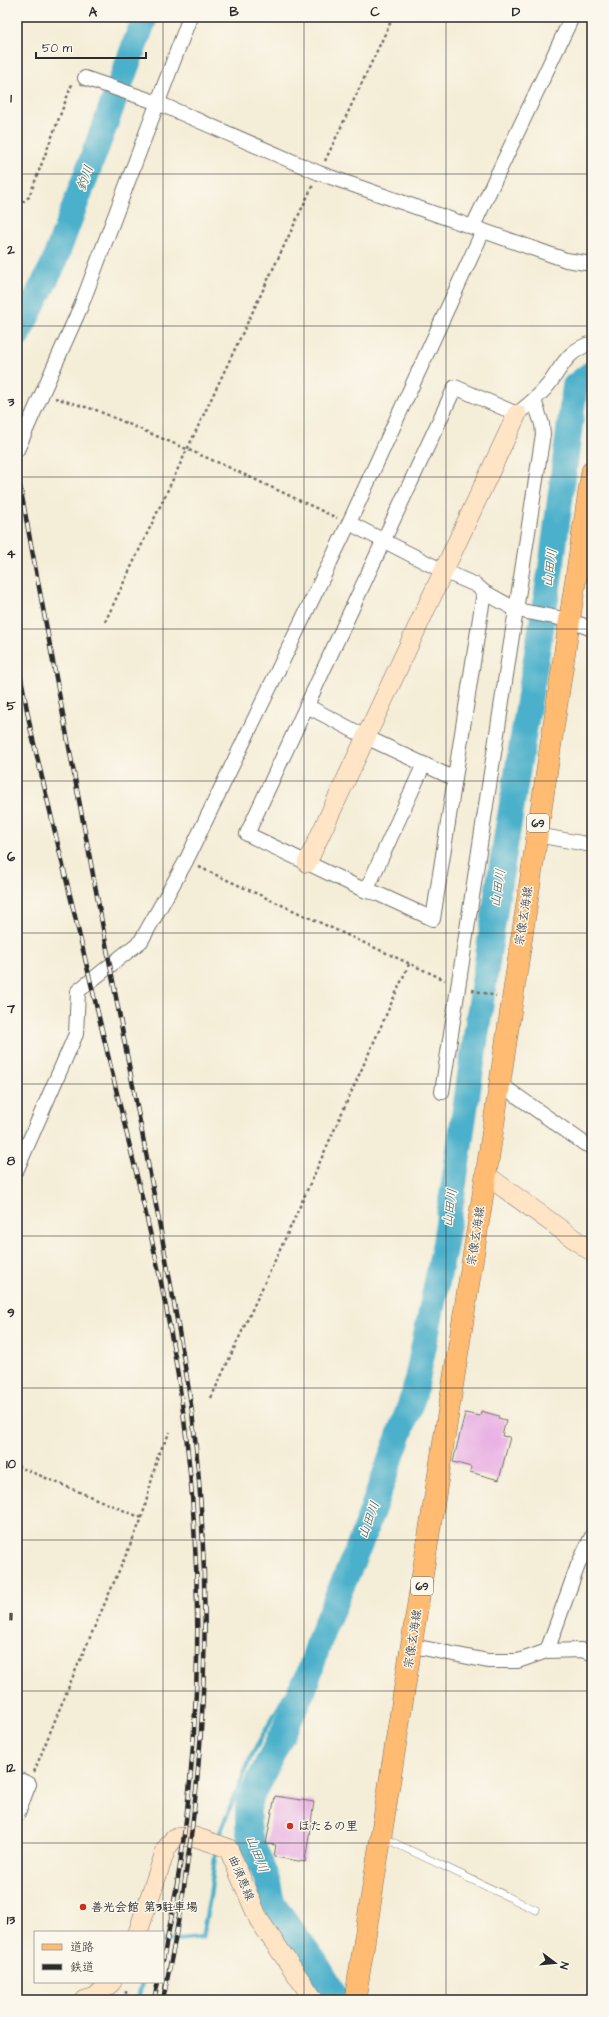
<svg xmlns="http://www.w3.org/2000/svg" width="609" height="2017" font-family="'Architects Daughter','Klee One',sans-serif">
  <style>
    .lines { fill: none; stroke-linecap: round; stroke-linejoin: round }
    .stream { stroke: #4cb0cb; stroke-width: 4.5 }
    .river { stroke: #4cb0cb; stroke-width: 26 }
    .building { fill: #e8ade4 }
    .lane-casing { stroke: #716f67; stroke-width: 8 }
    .street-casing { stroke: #716f67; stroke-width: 16 }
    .secondary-casing { stroke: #716f67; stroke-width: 20 }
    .primary-casing { stroke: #716f67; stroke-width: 22 }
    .path { stroke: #716f67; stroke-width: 2.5; stroke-dasharray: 3 3; stroke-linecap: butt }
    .lane { stroke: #fff; stroke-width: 7 }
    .street { stroke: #fff; stroke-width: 14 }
    .secondary { stroke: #ffe4c6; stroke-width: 19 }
    .primary { stroke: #ffbb71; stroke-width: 21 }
    .rail-casing { stroke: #2b2b2b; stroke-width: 4.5 }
    .rail { stroke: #fbf7ec; stroke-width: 3; stroke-dasharray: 9; stroke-linecap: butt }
    .grid { fill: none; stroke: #2b2b2b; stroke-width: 1; stroke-opacity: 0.55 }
    .poi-dot { fill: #c8321e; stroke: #fbf7ec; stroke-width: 1.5 }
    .labels { text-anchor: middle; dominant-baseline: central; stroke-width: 3; stroke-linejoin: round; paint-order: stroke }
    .shield { fill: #fbf7ec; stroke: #696865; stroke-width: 1 }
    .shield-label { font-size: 11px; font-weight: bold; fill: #2b2b2b }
    .street-label { font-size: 12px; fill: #2b2b2b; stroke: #fbf7ec }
    .poi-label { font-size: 12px; font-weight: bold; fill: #2b2b2b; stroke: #fbf7ec; text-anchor: start }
    .water-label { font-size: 13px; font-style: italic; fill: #375a63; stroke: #fbf7ec }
    .neatline { fill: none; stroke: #2b2b2b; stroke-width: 1.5 }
    .grid-label { font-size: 13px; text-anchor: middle; font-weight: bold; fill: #2b2b2b }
  </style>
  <rect width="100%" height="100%" fill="#fbf7ec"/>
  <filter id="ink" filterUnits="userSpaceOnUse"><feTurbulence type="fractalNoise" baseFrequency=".025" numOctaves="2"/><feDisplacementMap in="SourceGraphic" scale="8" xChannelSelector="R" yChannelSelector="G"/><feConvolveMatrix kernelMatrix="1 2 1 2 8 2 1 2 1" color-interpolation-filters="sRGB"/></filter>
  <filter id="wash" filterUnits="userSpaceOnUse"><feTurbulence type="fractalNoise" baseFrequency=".012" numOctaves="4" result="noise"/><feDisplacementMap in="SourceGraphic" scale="16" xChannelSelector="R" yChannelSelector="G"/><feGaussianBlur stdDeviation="0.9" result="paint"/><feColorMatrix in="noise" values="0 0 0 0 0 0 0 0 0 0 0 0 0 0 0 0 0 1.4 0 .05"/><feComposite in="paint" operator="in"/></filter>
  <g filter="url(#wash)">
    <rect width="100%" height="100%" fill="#f4edd7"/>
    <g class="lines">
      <path class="stream" d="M217,1840L252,1754L324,1627
        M163,1941L202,1937L210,1897L216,1849
        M138,2000L142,1982"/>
      <path class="river" d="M17,336L52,267L145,17
        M338,2000L315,1962L273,1905C270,1897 270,1889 267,1881C256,1846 244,1842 249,1801L303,1692L324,1627L360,1544L414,1394L445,1243L498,889L551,568L575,386L592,373"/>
    </g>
    <g id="blocks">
      <path class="building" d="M481,1411L499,1416L498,1418L506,1420L502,1436L510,1437L499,1480L470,1472L471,1467L453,1462L465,1413L480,1416Z
        M275,1796L314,1802L305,1862L274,1857L276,1845L266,1844Z"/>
    </g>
  </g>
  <g filter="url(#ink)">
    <use href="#blocks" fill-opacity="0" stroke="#716f67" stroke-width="1"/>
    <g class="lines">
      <g class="lane-casing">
        <path id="lane" d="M382,1837L536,1910"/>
      </g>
      <g class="street-casing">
        <path id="street" d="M85,78L158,103L319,173L566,260L592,264
          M473,226L572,17
          M17,450L81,306L190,17
          M349,523L443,571L476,585L484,592L517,610L569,620L592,629
          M484,592L433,919L376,893L366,891L247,834L455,387L517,414C528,405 540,396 549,384C563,365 567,351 592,343
          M307,706L366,737L455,779
          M537,835L592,845
          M366,891L424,764
          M500,1084L585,1144L592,1146
          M442,1092L543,434L542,424L534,400
          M17,1169L76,1034L78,991L141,941L186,861L349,523L483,231
          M413,1646L488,1661H518L547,1651L581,1650L592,1653
          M547,1651L578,1565L592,1536
          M17,1779L29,1784L17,1815"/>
      </g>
      <g class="secondary-casing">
        <path id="secondary" d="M307,863L517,414
          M486,1175L592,1252
          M138,1932L166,1849L174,1838L192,1836L228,1848L259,1920L314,2000
          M85,2000L95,1997L112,1982"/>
      </g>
      <g class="primary-casing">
        <path id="primary" d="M355,2000L486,1175L592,471"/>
      </g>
      <path class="path" d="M325,161L393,17
        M17,203L20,204L29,197L72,84
        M55,398L96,410L226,466L337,518
        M105,622L313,185
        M199,867L445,980
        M472,990L496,996
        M211,1398L291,1226L409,964
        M17,1466L142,1518
        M34,1772L71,1681L142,1518L158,1455L170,1432
        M126,2000V1991"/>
      <use href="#lane" class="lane"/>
      <use href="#street" class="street"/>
      <use href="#secondary" class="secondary"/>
      <use href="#primary" class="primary"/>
      <g class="rail-casing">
        <path id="rail" d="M17,470C52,656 87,843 122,1029C138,1113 155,1197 170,1281C178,1325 186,1368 192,1412C216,1608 205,1807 163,2000
          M17,657L31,731C61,857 91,983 121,1110C145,1209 170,1309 183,1411C207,1592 201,1781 163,1960
          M154,2000L158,1982"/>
      </g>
      <use href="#rail" class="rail"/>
    </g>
  </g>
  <path class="grid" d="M163,17V2000M304,17V2000M446,17V2000M17,174H592M17,326H592M17,477H592M17,629H592M17,781H592M17,933H592M17,1084H592M17,1236H592M17,1388H592M17,1540H592M17,1691H592M17,1843H592"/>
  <g class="poi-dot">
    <circle cx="290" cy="1826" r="4"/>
    <circle cx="83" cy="1907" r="4"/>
  </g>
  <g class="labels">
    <g class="shield">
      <rect x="527" y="814" width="22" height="18" rx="3"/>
      <rect x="411" y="1577" width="22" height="18" rx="3"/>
    </g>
    <g class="shield-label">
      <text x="538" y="823">69</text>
      <text x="422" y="1586">69</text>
    </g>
    <g class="street-label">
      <text transform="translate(524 916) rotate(-81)">宗像玄海線</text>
      <text transform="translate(476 1236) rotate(-81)">宗像玄海線</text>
      <text transform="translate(413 1639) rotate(-81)">宗像玄海線</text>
      <text transform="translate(241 1878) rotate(67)">曲須恵線</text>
    </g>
    <g class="poi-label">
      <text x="298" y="1826">ほたるの里</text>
      <text x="91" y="1907">善光会館 第3駐車場</text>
    </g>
    <g class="water-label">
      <text transform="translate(85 178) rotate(-70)">釣川</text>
      <text transform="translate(550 568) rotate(-82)">山田川</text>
      <text transform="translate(498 888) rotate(-81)">山田川</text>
      <text transform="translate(450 1208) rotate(-82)">山田川</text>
      <text transform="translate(369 1520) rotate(-70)">山田川</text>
      <text transform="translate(257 1854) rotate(69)">山田川</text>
    </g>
  </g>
  <rect width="609" height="2017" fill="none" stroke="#fbf7ec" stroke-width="44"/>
  <rect x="34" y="1931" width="130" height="52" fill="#fbf7ec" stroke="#a8a59f"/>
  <rect x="42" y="1944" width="20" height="6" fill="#ffbb71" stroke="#a8a59f"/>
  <text x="70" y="1951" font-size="12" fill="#2b2b2b">道路</text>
  <rect x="42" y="1964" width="20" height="6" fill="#2b2b2b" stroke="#a8a59f"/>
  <text x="70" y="1971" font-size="12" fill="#2b2b2b">鉄道</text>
  <g transform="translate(555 1963) rotate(106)" stroke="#fbf7ec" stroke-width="3" paint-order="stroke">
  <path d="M0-3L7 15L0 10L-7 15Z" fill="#2b2b2b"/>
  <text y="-6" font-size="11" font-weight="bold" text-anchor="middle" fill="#2b2b2b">N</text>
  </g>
  <path d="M36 52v6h110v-6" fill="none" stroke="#2b2b2b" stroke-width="2"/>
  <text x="42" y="52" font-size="12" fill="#2b2b2b" stroke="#fbf7ec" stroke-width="3" paint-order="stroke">50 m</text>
  <rect x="22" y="22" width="565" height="1973" class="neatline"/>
  <g class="grid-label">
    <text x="93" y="16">A</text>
    <text x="234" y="16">B</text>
    <text x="375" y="16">C</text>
    <text x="516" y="16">D</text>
    <text x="11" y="102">1</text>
    <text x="11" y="254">2</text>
    <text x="11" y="406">3</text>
    <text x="11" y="558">4</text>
    <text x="11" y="710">5</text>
    <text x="11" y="861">6</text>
    <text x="11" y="1013">7</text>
    <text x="11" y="1165">8</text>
    <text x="11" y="1317">9</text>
    <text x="11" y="1468">10</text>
    <text x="11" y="1620">11</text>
    <text x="11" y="1772">12</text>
    <text x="11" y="1924">13</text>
  </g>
</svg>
